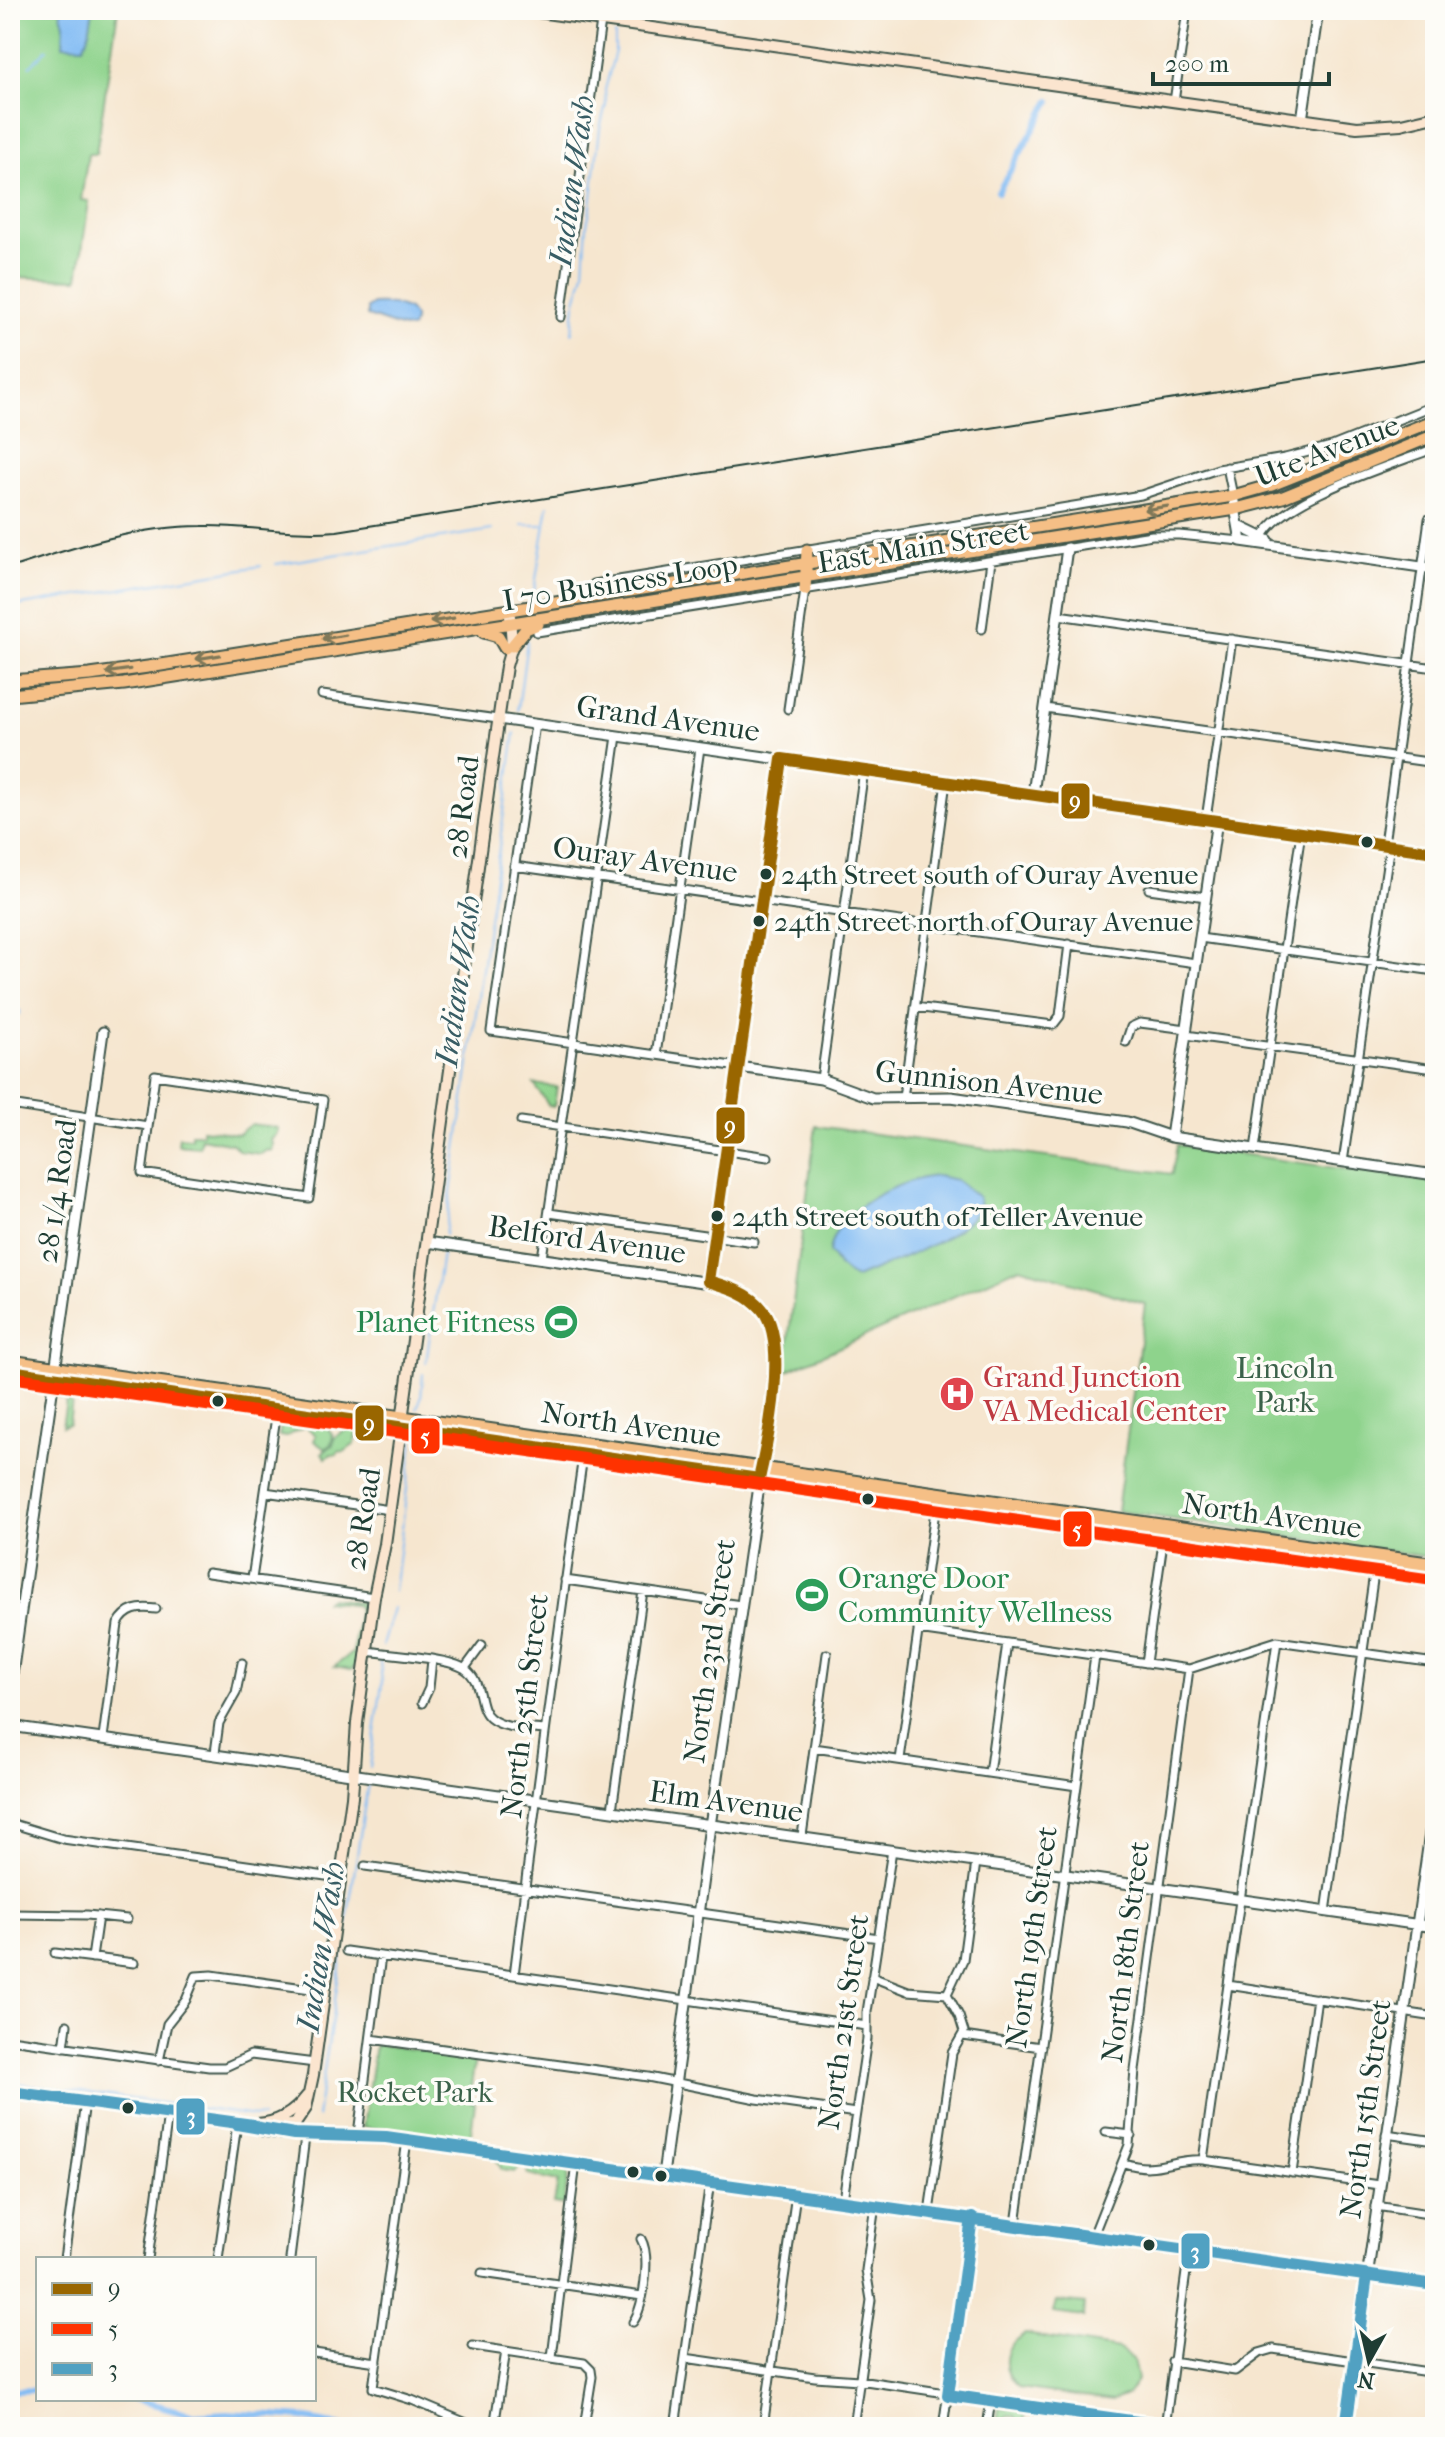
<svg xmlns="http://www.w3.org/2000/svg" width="1445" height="2437" font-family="'IM FELL French Canon',serif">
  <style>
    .green { fill: #8ed38c; stroke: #568860; stroke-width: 2 }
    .water { fill: #82bcf4; stroke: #507c94; stroke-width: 2 }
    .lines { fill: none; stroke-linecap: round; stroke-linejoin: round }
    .stream { stroke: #82bcf4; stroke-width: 2 }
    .canal { stroke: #82bcf4; stroke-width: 6 }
    .minor-casing { stroke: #3f564b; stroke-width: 11 }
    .tertiary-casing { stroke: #3f564b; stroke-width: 13 }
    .secondary-casing { stroke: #3f564b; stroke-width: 14 }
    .primary-casing { stroke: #3f564b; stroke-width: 15 }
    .minor { stroke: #fff; stroke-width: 7 }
    .tertiary { stroke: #fff; stroke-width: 9 }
    .secondary { stroke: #fbe5cf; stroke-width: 10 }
    .primary { stroke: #f5bf86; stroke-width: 11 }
    .rail { stroke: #1f3d34; stroke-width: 2 }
    .bus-1-casing { stroke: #fdfcf7; stroke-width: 18 }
    .bus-2-casing { stroke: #fdfcf7; stroke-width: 18 }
    .bus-3-casing { stroke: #fdfcf7; stroke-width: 18 }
    .bus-1 { stroke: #960; stroke-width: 12 }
    .bus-2 { stroke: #f30; stroke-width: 12 }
    .bus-3 { stroke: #51a1c2; stroke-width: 12 }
    .oneway { stroke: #7f7859 }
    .bus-dot { fill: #1f3d34; stroke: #fdfcf7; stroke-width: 3 }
    .labels { text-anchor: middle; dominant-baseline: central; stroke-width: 7; stroke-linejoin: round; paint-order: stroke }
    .bus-label { font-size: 28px; fill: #1f3d34; stroke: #fdfcf7; text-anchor: start }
    .street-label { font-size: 30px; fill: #1f3d34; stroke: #fdfcf7 }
    .leisure-label { font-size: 30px; fill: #27864d; stroke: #fdfcf7; text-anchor: end }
    .park-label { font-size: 30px; fill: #3b624a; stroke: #fdfcf7 }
    .health-label { font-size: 30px; fill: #be3a42; stroke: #fdfcf7; text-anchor: start }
    .water-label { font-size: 32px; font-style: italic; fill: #385d64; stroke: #fdfcf7 }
    .line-badge { stroke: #fdfcf7; stroke-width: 3 }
    .badge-label { font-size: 22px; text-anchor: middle; font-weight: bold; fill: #fff }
  </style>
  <rect width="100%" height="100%" fill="#fdfcf7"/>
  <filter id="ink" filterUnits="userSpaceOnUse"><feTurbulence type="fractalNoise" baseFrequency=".0125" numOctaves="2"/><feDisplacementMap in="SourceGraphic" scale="16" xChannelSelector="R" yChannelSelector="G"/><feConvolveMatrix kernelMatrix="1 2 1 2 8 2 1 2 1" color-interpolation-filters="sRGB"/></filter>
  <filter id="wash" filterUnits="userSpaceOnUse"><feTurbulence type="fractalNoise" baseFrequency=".006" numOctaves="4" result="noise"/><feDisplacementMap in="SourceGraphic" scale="32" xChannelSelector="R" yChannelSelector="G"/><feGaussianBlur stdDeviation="1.8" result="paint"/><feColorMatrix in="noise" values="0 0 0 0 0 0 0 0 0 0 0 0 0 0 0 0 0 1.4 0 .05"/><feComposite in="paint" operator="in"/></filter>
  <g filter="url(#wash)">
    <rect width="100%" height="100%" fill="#f6e6cf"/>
    <path class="green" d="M10,10H118L96,154H88L81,200L89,201L78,279L10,277Z
      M1435,424V430L1300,484L1297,480Z
      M534,1084L557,1087L554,1106H549Z
      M251,1124L278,1128L277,1134L271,1140L273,1144L272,1151L267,1150L261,1154L239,1151L233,1144L201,1138L199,1147L178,1145L179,1137L191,1138V1134H202V1129L238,1134Z
      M816,1126L1172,1174L1177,1145L1435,1182V1558L1117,1511L1145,1304L1020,1267L784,1372Z
      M65,1386L74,1387L69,1424L62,1426L66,1402L72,1401L59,1398L60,1390Z
      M283,1416L323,1422L333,1435L331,1444L325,1449L314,1441L316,1435L305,1426L286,1437L279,1436Z
      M351,1426L359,1427L355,1444L344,1452L339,1451L337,1455L331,1454L326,1458L322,1453L333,1445L334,1438Z
      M329,1598L360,1602L363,1607L355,1667L351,1670L334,1667L353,1652L359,1608L354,1604L325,1601Z
      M375,2044L475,2058L469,2101L475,2103L470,2141L363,2127Z
      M495,2157L522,2160V2162L516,2172L502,2170Z
      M530,2161L569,2168L533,2164L569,2170L564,2205L554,2204L558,2182L528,2175L527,2173L532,2164Z
      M1056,2301L1085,2304L1084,2317L1053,2313Z
      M1025,2334L1119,2349L1133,2359L1137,2380L1127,2395L1112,2401L1020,2388C999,2373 1002,2345 1025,2334Z
      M999,2407L1025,2410L1023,2427H1020L1015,2416L1008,2415L1002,2420L1000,2427H989L991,2420L997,2421Z
      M1054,2414L1130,2425V2427H1095L1094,2424C1085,2424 1078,2427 1068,2427L1062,2422L1054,2427Z"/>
    <path class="water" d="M60,10H93L88,38L83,46L63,45L64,24Z
      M373,304C388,303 425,306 411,329C401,330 380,319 367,316V308Z
      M938,1176L956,1180L978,1197L980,1206C961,1240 891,1262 856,1278C844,1274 836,1263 829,1253C833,1210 901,1178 938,1176Z"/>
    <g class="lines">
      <path class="stream" d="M616,11V10
        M30,66L47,49
        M10,93L18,83
        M572,333L575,305L584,272L587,224L591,206L600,128L606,104L605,90L615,51V35
        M522,525H543
        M276,564L492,530
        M534,591L548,506
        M10,607L261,566
        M518,710L527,641
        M445,1235L515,733
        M426,1362L442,1253
        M417,1408L421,1398L423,1374
        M394,1592L413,1440
        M382,1646L393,1608
        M370,1767L382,1684L380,1660
        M10,2082L262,2117
        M317,2117L368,1783"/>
      <path class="canal" d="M998,192L1050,101
        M10,1008L18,1012
        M10,2391L38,2390
        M134,2399L194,2415L227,2413L303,2418L346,2427"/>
    </g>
  </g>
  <g filter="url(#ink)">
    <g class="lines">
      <g class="minor-casing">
        <path id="minor" d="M1174,102L1187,10
          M561,317L601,21
          M1227,467L1233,496
          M1262,539C1279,498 1393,465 1435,448
          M594,584L1141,495L1218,469L1285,458L1332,446L1435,405
          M1058,615L1435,668
          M982,629L991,561
          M537,632L1152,535H1179L1241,541
          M322,695L498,719
          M1045,708L1435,763
          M788,709L805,590
          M535,724L491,1031L739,1067
          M1206,819L1232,639
          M1384,844L1429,519
          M514,866L1196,963
          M1149,889L1206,897
          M1200,938L1435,971
          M915,1007L1053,1025L1060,1016L1069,944
          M1186,1035L1435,1069
          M1126,1042L1131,1027L1140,1023L1187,1029
          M656,1055L700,748
          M155,1075L323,1100L309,1198L142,1173Z
          M821,1079L864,770
          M903,1098L946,782
          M10,1105L148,1126
          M521,1121L768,1157
          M1255,1149L1301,832
          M1343,1162L1390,844
          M1431,1174L1435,1148
          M549,1213L754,1242
          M542,1258L617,736
          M265,1492L390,1510
          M208,1573L374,1597
          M252,1579L277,1410
          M565,1580L741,1605
          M918,1630L1189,1669L1277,1641L1435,1663
          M367,1651C388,1654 450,1658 465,1669C484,1682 476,1706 490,1718C503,1729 527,1728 544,1730
          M1146,1663L1164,1535
          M465,1668L482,1645
          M422,1703L429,1688L432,1660
          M103,1738L118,1624C127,1608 139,1607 156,1609
          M814,1748L1077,1786
          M215,1753L219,1723L236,1693L242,1663
          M900,1760L936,1504
          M989,1773L1007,1643
          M612,1810L643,1591
          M10,1823L63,1839L340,1878
          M802,1836L827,1654
          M365,1866L879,1938
          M1326,1912L1375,1566
          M10,1914L87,1915L127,1919
          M346,1951L867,2026
          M55,1953L134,1963
          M92,1958L98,1916
          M514,1975C536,1799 559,1624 584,1449
          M872,1977L908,1991L947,1994
          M1228,1985L1435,2017
          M963,2036L1041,2047
          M10,2039L209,2067H225L251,2055L315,2063
          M371,2039L648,2077L757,2099L856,2113
          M64,2047L67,2025
          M159,2061L167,2024L186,2000L196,1976L212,1975L325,1991
          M1106,2132L1131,2135
          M358,2134L381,1956
          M1386,2134L1435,2141
          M407,2140L373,2388L412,2400L476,2427
          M1203,2160L1277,1641
          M1124,2163C1158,2174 1170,2158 1203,2160L1379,2185
          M1292,2173L1317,1998
          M843,2200L867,2039V2012L892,1850
          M1376,2206L1435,2215
          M929,2212L952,2053L964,2032L959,2016L947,1994L963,1960L976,1862
          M1016,2224L1095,1656
          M1093,2236L1129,2145L1135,2070L1189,1669
          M64,2259L85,2102
          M148,2259L168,2114
          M218,2259L237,2124
          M290,2259L305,2137
          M482,2273L642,2296
          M633,2322C644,2306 651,2256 641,2239
          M473,2346L584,2363L591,2370L592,2377L584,2427
          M314,2353L377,2362
          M552,2357L576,2163
          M685,2358L815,2377L859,2380L1173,2427
          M1172,2361L1235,2371L1259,2353L1273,2349L1435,2373
          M494,2427L506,2351
          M675,2427L710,2182
          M763,2427L796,2194
          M853,2427L871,2300L866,2270L875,2205
          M943,2427L972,2218
          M987,2427L991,2400
          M1165,2427L1189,2250"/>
      </g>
      <g class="tertiary-casing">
        <path id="tertiary" d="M1302,120L1318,10
          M1233,496L1241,541L1435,569
          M1239,526L1268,540
          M498,719L1435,852
          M1033,794L1067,548
          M739,1067L821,1079L873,1098L951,1097L1127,1122L1171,1137L1435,1175
          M1171,1137L1217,820
          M427,1242L724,1285C764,1296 780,1329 776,1368L709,1833L663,2175
          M708,1281L782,759
          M10,1689L103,1032
          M10,1726L1435,1927
          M262,2131C303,2140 344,2132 386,2137L1435,2285
          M1346,2427L1435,1798"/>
      </g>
      <g class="secondary-casing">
        <path id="secondary" d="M524,10L1357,127L1401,124L1435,116
          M10,2092L241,2124
          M237,2124L265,2130L295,2124L306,2108L313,2075L352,1797L357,1723L374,1597L385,1544L489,786L506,666L512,646L510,616
          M257,2124C278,2123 295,2112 307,2096"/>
      </g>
      <g class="primary-casing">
        <path id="primary" d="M805,590L807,550
          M484,632L498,636L505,648
          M512,646L526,629L538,624
          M10,681L90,675L155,666L1233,496L1272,485L1435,420
          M10,695L124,684L1236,509L1283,497L1435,435
          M10,1361L1435,1564
          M10,1371L1435,1575"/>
      </g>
      <use href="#minor" class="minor"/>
      <use href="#tertiary" class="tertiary"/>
      <use href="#secondary" class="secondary"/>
      <use href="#primary" class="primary"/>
      <path class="rail" d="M10,568C72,548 135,526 202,526C247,525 291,535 337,531L1435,358"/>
      <g class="bus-1-casing">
        <path id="bus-1" d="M10,1371L759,1479C768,1440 789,1341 762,1309C748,1292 728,1287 708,1281L782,759L1435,852"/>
      </g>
      <g class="bus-2-casing">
        <path id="bus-2" d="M10,1377L1433,1580"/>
      </g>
      <g class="bus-3-casing">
        <path id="bus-3" d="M10,2092L253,2125
          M237,2124L294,2134L386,2137L1435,2285
          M972,2218L948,2395L1173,2427
          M1346,2427L1367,2276"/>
      </g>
      <use href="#bus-1" class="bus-1"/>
      <use href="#bus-2" class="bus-2"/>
      <use href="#bus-3" class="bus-3"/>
    </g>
    <defs><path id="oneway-shaft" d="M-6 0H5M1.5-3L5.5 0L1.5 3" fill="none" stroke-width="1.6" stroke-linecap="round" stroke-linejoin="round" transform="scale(2)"/></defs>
    <g class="oneway">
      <use href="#oneway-shaft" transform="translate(1156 508) rotate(171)"/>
      <use href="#oneway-shaft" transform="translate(442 620) rotate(171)"/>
      <use href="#oneway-shaft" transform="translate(334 637) rotate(171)"/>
      <use href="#oneway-shaft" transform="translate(208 657) rotate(171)"/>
      <use href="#oneway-shaft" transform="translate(118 671) rotate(172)"/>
    </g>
  </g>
  <defs>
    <g id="stadium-disc" transform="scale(1.8)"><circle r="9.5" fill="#2e9e5b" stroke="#fdfcf7"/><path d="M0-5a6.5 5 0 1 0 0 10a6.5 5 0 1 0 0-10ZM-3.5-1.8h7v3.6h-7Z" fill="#fff"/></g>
    <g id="hospital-disc" transform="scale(1.8)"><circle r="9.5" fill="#e0444e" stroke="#fdfcf7"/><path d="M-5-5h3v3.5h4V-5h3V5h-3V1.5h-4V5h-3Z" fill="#fff"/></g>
  </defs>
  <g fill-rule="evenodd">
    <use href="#stadium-disc" x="561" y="1322"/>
    <use href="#hospital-disc" x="957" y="1394"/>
    <use href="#stadium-disc" x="812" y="1595"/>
  </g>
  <g class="bus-dot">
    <circle cx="1367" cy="842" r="7"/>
    <circle cx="766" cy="874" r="7"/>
    <circle cx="759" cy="921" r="7"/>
    <circle cx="717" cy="1216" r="7"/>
    <circle cx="218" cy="1401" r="7"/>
    <circle cx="868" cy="1499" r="7"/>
    <circle cx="128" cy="2108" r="7"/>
    <circle cx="633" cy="2172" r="7"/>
    <circle cx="661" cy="2176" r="7"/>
    <circle cx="1149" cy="2245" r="7"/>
  </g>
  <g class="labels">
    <g class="bus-label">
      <text x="781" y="874">24th Street south of Ouray Avenue</text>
      <text x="774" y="921">24th Street north of Ouray Avenue</text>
      <text x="732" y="1216">24th Street south of Teller Avenue</text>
    </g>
    <g class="street-label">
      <text transform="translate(1327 451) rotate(-21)">Ute Avenue</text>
      <text transform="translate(923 547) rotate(-9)">East Main Street</text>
      <text transform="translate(620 583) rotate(-9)">I 70 Business Loop</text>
      <text transform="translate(668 719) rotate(8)">Grand Avenue</text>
      <text transform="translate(463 807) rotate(-83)">28 Road</text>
      <text transform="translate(645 860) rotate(8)">Ouray Avenue</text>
      <text transform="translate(989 1083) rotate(6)">Gunnison Avenue</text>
      <text transform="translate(57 1191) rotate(-82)">28 1/4 Road</text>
      <text transform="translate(587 1240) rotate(8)">Belford Avenue</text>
      <text transform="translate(631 1425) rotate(8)">North Avenue</text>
      <text transform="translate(1272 1516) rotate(8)">North Avenue</text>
      <text transform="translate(363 1519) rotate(-81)">28 Road</text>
      <text transform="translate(710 1651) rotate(-82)">North 23rd Street</text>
      <text transform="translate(525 1706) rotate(-83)">North 25th Street</text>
      <text transform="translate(726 1802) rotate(8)">Elm Avenue</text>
      <text transform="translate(1032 1937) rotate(-82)">North 19th Street</text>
      <text transform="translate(1126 1952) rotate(-83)">North 18th Street</text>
      <text transform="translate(844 2022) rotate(-82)">North 21st Street</text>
      <text transform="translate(1366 2109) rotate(-82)">North 15th Street</text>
    </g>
    <g class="leisure-label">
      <text x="535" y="1322">Planet Fitness</text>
      <text x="838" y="1578" text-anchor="start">Orange Door<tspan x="838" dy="34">Community Wellness</tspan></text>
    </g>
    <g class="park-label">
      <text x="1285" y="1368">Lincoln<tspan x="1285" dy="34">Park</tspan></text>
      <text x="415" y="2092">Rocket Park</text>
    </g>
    <g class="health-label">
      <text x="983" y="1377">Grand Junction<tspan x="983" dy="34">VA Medical Center</tspan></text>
    </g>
    <g class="water-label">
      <text transform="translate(572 181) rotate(-82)">Indian Wash</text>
      <text transform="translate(458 981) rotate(-82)">Indian Wash</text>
      <text transform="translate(321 1947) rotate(-81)">Indian Wash</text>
    </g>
  </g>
  <g class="line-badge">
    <rect x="1060" y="782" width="31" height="38" rx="8" fill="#960"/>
    <rect x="715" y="1106" width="31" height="39" rx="8" fill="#960"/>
    <rect x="354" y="1404" width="31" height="38" rx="8" fill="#960"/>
    <rect x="410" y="1417" width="31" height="38" rx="8" fill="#f30"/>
    <rect x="1062" y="1510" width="31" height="38" rx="8" fill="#f30"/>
    <rect x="175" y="2097" width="31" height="39" rx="8" fill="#51a1c2"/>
    <rect x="1180" y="2232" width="31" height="38" rx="8" fill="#51a1c2"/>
  </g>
  <g class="badge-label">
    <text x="1075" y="808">9</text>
    <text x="730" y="1133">9</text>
    <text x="369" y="1431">9</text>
    <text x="425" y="1444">5</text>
    <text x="1077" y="1537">5</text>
    <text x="191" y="2124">3</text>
    <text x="1195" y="2259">3</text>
  </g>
  <rect width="1445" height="2437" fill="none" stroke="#fdfcf7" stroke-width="40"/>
  <rect x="36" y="2257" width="280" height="144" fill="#fdfcf7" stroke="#a4b0a9" stroke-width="2"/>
  <rect x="52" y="2283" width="40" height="12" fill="#996600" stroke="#a4b0a9" stroke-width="2"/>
  <text x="108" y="2297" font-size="24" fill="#1f3d34">9</text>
  <rect x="52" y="2323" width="40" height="12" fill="#ff3300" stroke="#a4b0a9" stroke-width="2"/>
  <text x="108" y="2337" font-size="24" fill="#1f3d34">5</text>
  <rect x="52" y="2363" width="40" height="12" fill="#51a1c2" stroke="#a4b0a9" stroke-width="2"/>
  <text x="108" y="2377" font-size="24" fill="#1f3d34">3</text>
  <g transform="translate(1369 2361) rotate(188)" stroke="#fdfcf7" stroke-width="6" paint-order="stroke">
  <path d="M0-6L14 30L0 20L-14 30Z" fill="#1f3d34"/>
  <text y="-12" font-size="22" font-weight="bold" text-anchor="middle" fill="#1f3d34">N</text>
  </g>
  <path d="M1153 72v12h176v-12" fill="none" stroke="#1f3d34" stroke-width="4"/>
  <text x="1165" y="72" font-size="24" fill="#1f3d34" stroke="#fdfcf7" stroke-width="6" paint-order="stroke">200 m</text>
</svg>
